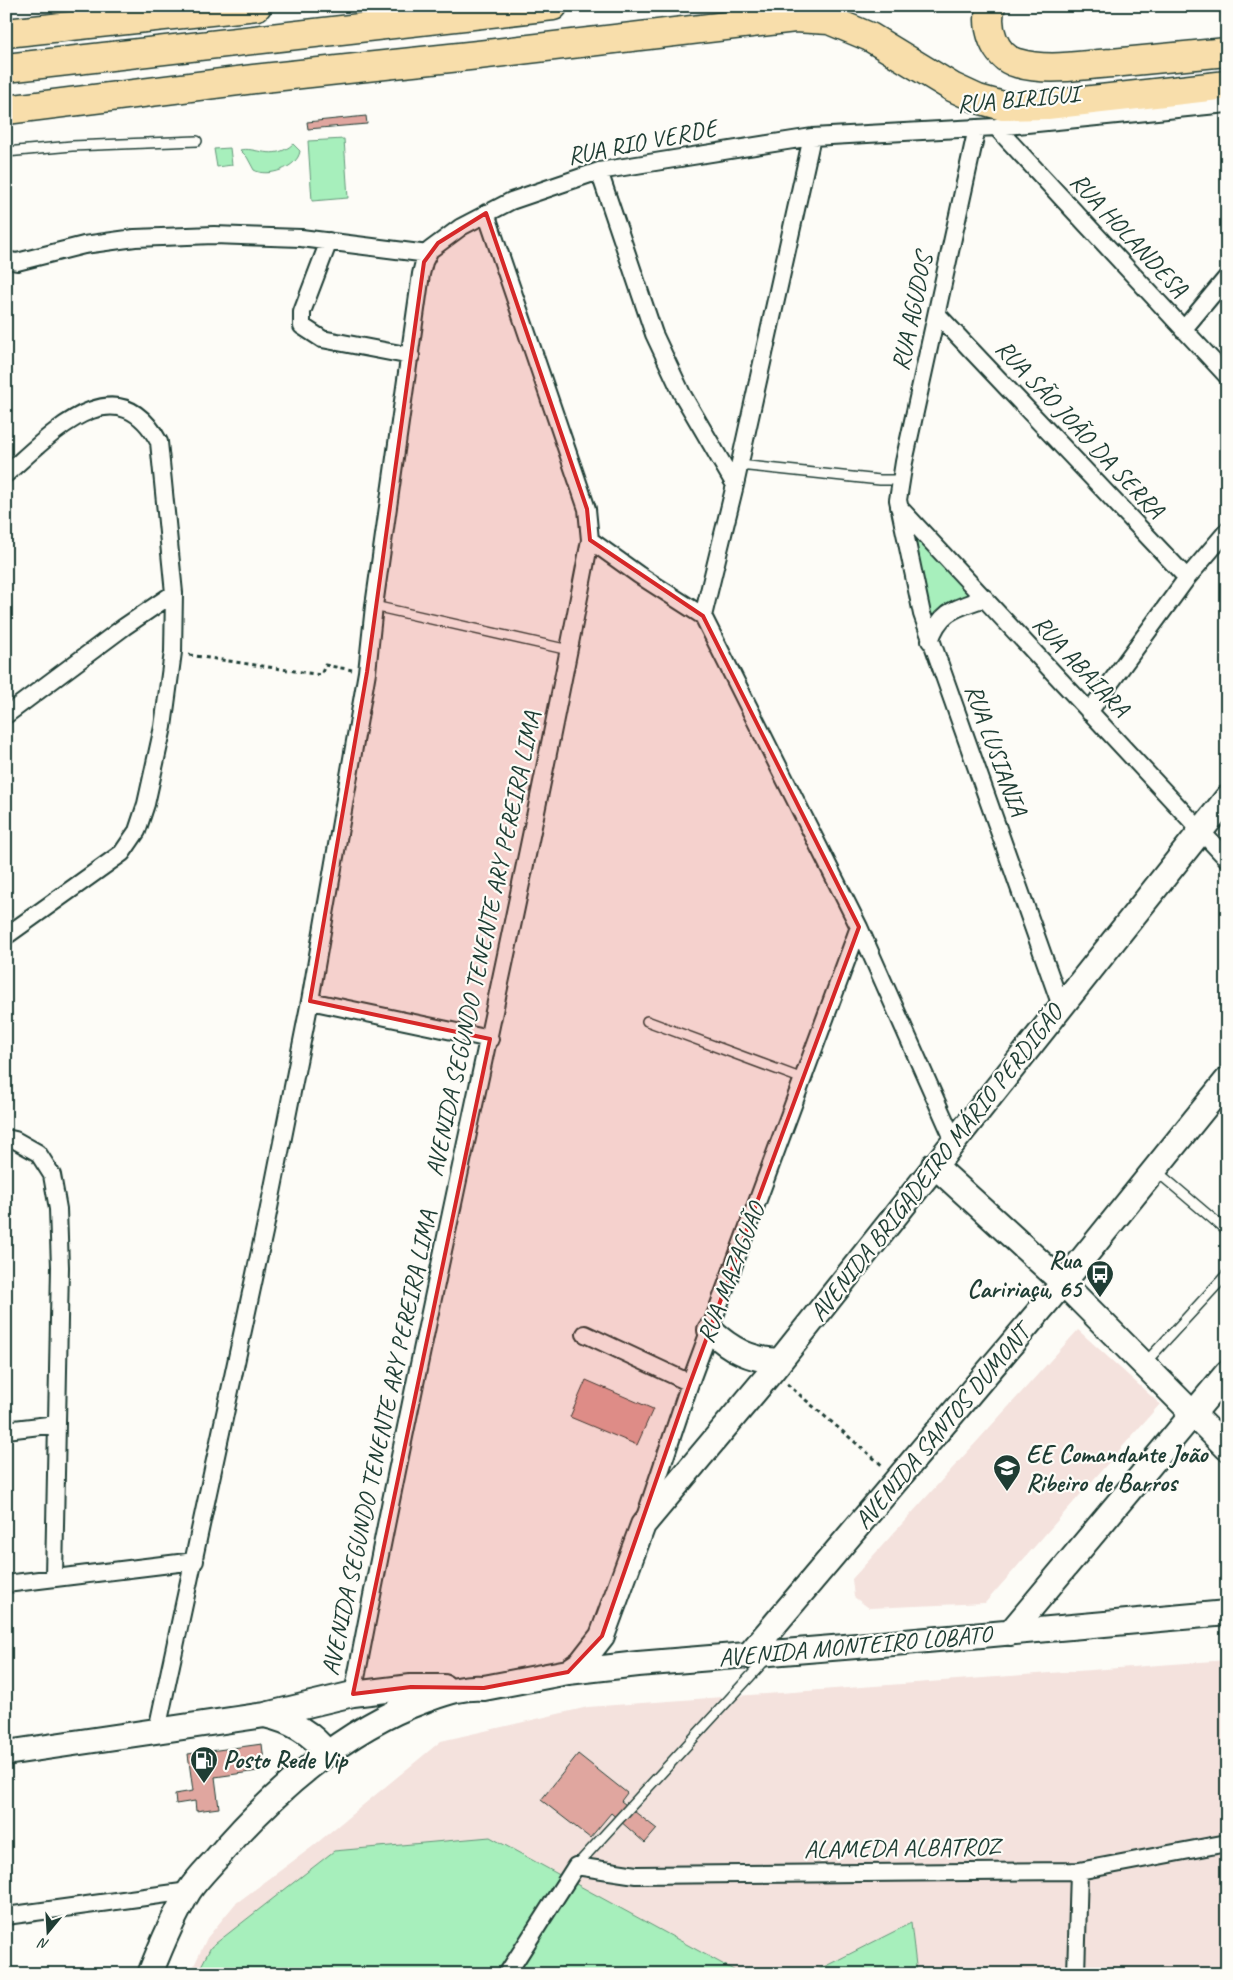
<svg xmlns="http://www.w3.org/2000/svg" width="1233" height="1980" font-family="Caveat,sans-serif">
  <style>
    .built { fill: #f4e2dd }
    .green { fill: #a7efbc; stroke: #639678 }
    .building { fill: #e0a69f; stroke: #1f3d34 }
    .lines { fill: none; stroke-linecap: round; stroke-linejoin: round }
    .lane-casing { stroke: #1f3d34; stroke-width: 12 }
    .street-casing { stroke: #1f3d34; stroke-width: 20 }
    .secondary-casing { stroke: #1f3d34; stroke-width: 28 }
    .highway-casing { stroke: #1f3d34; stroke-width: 31 }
    .path { stroke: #1f3d34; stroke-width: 3; stroke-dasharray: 4 4; stroke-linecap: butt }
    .lane { stroke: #fdfcf7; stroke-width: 9 }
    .street { stroke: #fdfcf7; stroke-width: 16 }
    .secondary { stroke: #fdfcf7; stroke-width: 24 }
    .highway { stroke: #f8deab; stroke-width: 28 }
    .marked { fill: #d62828; fill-opacity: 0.2; stroke: #d62828; stroke-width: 4; stroke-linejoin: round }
    .labels { text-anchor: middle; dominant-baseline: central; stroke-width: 4.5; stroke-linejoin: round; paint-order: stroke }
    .street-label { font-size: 25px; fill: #1f3d34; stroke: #fdfcf7 }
    .poi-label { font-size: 25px; font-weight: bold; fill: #1f3d34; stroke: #fdfcf7; text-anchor: start }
  </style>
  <rect width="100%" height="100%" fill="#fdfcf7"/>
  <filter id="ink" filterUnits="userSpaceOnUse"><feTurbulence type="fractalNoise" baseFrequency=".02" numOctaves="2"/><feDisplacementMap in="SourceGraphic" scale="10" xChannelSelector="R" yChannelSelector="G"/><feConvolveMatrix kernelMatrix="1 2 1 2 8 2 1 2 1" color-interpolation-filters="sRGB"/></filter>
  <g filter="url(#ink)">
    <path class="built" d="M1078,1330L1160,1404L985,1603L869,1608L854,1597L852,1579Z
      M1227,1660V1974H190L207,1938L235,1904L312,1847L441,1741L588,1707Z"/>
    <path class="green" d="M344,139L348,198L312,201L308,141Z
      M293,144L300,151C298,168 267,178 254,170L247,157L240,150C255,146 273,162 293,144Z
      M230,148L232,165L217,167L214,149Z
      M914,531L979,599C952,601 942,598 932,626Z
      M490,1837L741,1974H197L211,1947L334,1851Z
      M911,1923L917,1974H810Z"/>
    <path class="building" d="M366,116L367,124L308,129L307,122Z
      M586,1380L653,1409L637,1445L570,1417Z
      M262,1744L265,1770L215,1777L219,1808L196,1811L195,1801L176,1804L175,1794L193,1791L188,1754Z
      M578,1754L627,1793L621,1801L657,1829L645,1843L611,1813L590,1838L541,1800Z"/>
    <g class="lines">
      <g class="lane-casing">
        <path id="lane" d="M6,152L72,146L197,141
          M739,465L880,480H900
          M374,606L569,650
          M647,1021L803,1079
          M1154,1169L1227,1231
          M1145,1363L1227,1274
          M576,1866L768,1657"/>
      </g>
      <g class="street-casing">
        <path id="street" d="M996,127L1227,376
          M977,128L904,462L898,500L922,614L1061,1006
          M599,171L654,334L682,394L735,485
          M329,241L302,312V326L322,339L411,356
          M6,260L17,262L84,245L135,238L214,235L301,238L428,254
          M938,315L1187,578
          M1183,330L1227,277
          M6,474C49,437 115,362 159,442L174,593L173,652L163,727L146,804L137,831L122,853L6,936
          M899,507L1227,859
          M590,540L639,575L703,616L859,927L954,1141
          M703,616L735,485L812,137
          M930,641C940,610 957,608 985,598
          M1089,712L1187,578L1227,531
          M6,715L124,627L174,593
          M310,1001L490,1039
          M6,1138L15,1140L38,1153L52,1175L58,1209L60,1267L54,1577
          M585,1334L690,1383
          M6,1430L57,1424
          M645,1517L690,1383L859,927
          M6,1584L195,1561
          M353,1694C426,1308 517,926 590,540L587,509L486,213
          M157,1730L266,1223L310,1001L367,672L374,606L421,274L424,262L430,250L461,227L511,201L599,171L812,137L996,127L1227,104
          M6,1916L189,1891
          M507,1974L576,1866L636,1875L1079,1871L1227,1843
          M1076,1974L1079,1871"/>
      </g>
      <g class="secondary-casing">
        <path id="secondary" d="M934,1165L1063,1283L1227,1448
          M710,1330C731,1350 751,1360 780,1361
          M1010,1633L1227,1373
          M748,1656L1063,1283L1227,1080
          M568,1672L581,1663L602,1636L643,1525L772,1371L1227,798
          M265,1715C291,1721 311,1732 327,1753
          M6,1753L265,1715L353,1694L411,1687H444
          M150,1974C161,1946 173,1917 189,1891C196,1880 207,1869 216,1859C271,1794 344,1729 425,1700C445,1693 463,1686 484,1688L568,1672L638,1664L905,1642L1227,1613"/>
      </g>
      <g class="highway-casing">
        <path id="highway" d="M991,6C985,26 994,57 1017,63C1048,72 1080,65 1112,63C1150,59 1189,56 1227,52
          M6,33L257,6
          M6,68L553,6
          M6,110L254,79L478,55L795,18L829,20L870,37L952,87L978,99L1003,106L1047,105L1227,85"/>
      </g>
      <path class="path" d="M189,655L321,675L325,665L352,670
        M787,1384L883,1466"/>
      <use href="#lane" class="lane"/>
      <use href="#street" class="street"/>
      <use href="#secondary" class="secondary"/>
      <use href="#highway" class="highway"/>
    </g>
  </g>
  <path class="marked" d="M486,213L587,509L590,540L703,616L859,927L690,1383L602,1636L568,1672L484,1688L411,1687L353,1694L490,1039L310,1001L367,672L424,262L438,243Z"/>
  <defs>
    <g id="bus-pin" transform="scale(1.4375)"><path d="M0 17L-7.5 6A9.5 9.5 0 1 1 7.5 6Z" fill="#1f3d34" stroke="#fdfcf7"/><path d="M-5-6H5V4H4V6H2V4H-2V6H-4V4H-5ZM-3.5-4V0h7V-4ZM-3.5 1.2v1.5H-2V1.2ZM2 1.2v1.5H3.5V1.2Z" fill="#fff"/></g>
    <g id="school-pin" transform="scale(1.4375)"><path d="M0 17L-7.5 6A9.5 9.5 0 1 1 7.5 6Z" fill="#1f3d34" stroke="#fdfcf7"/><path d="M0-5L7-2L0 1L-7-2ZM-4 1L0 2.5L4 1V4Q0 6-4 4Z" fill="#fff"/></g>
    <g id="fuel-pin" transform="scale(1.4375)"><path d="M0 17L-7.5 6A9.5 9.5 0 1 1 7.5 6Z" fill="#1f3d34" stroke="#fdfcf7"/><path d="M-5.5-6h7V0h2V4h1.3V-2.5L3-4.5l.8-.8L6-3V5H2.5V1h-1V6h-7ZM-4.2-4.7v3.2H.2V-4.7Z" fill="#fff"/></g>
  </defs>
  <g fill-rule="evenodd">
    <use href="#bus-pin" x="1100" y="1274"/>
    <use href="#school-pin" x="1007" y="1468"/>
    <use href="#fuel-pin" x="204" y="1760"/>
  </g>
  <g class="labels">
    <g class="street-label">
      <text transform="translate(1018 99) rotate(-5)">RUA BIRIGUI</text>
      <text transform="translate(642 142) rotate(-11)">RUA RIO VERDE</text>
      <text transform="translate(1129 235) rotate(47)">RUA HOLANDESA</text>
      <text transform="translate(912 312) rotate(-78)">RUA AGUDOS</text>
      <text transform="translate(1080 429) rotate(47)">RUA SÃO JOÃO DA SERRA</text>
      <text transform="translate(1081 666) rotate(47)">RUA ABAIARA</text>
      <text transform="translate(996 750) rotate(70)">RUA LUSIANIA</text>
      <text transform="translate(483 944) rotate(-78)">AVENIDA SEGUNDO TENENTE ARY PEREIRA LIMA</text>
      <text transform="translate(936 1163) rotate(-52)">AVENIDA BRIGADEIRO MÁRIO PERDIGÃO</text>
      <text transform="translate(731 1273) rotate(-69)">RUA MAZAGUÃO</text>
      <text transform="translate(942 1427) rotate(-50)">AVENIDA SANTOS DUMONT</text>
      <text transform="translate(379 1443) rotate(-78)">AVENIDA SEGUNDO TENENTE ARY PEREIRA LIMA</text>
      <text transform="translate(855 1646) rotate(-5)">AVENIDA MONTEIRO LOBATO</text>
      <text transform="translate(902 1848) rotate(-1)">ALAMEDA ALBATROZ</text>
    </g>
    <g class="poi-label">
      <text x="1081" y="1260" text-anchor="end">Rua<tspan x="1081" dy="29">Caririaçu, 65</tspan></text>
      <text x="1026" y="1454">EE Comandante João<tspan x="1026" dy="29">Ribeiro de Barros</tspan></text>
      <text x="223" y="1760">Posto Rede Vip</text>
    </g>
  </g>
  <rect width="1233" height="1980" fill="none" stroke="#fdfcf7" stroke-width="25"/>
  <rect x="12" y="12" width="1208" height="1955" fill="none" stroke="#1f3d34" stroke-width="2" filter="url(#ink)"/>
  <g transform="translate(48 1932) rotate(198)" stroke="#fdfcf7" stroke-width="4" paint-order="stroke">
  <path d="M0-4L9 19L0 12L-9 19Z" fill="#1f3d34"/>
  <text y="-8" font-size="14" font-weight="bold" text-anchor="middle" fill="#1f3d34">N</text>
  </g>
</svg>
